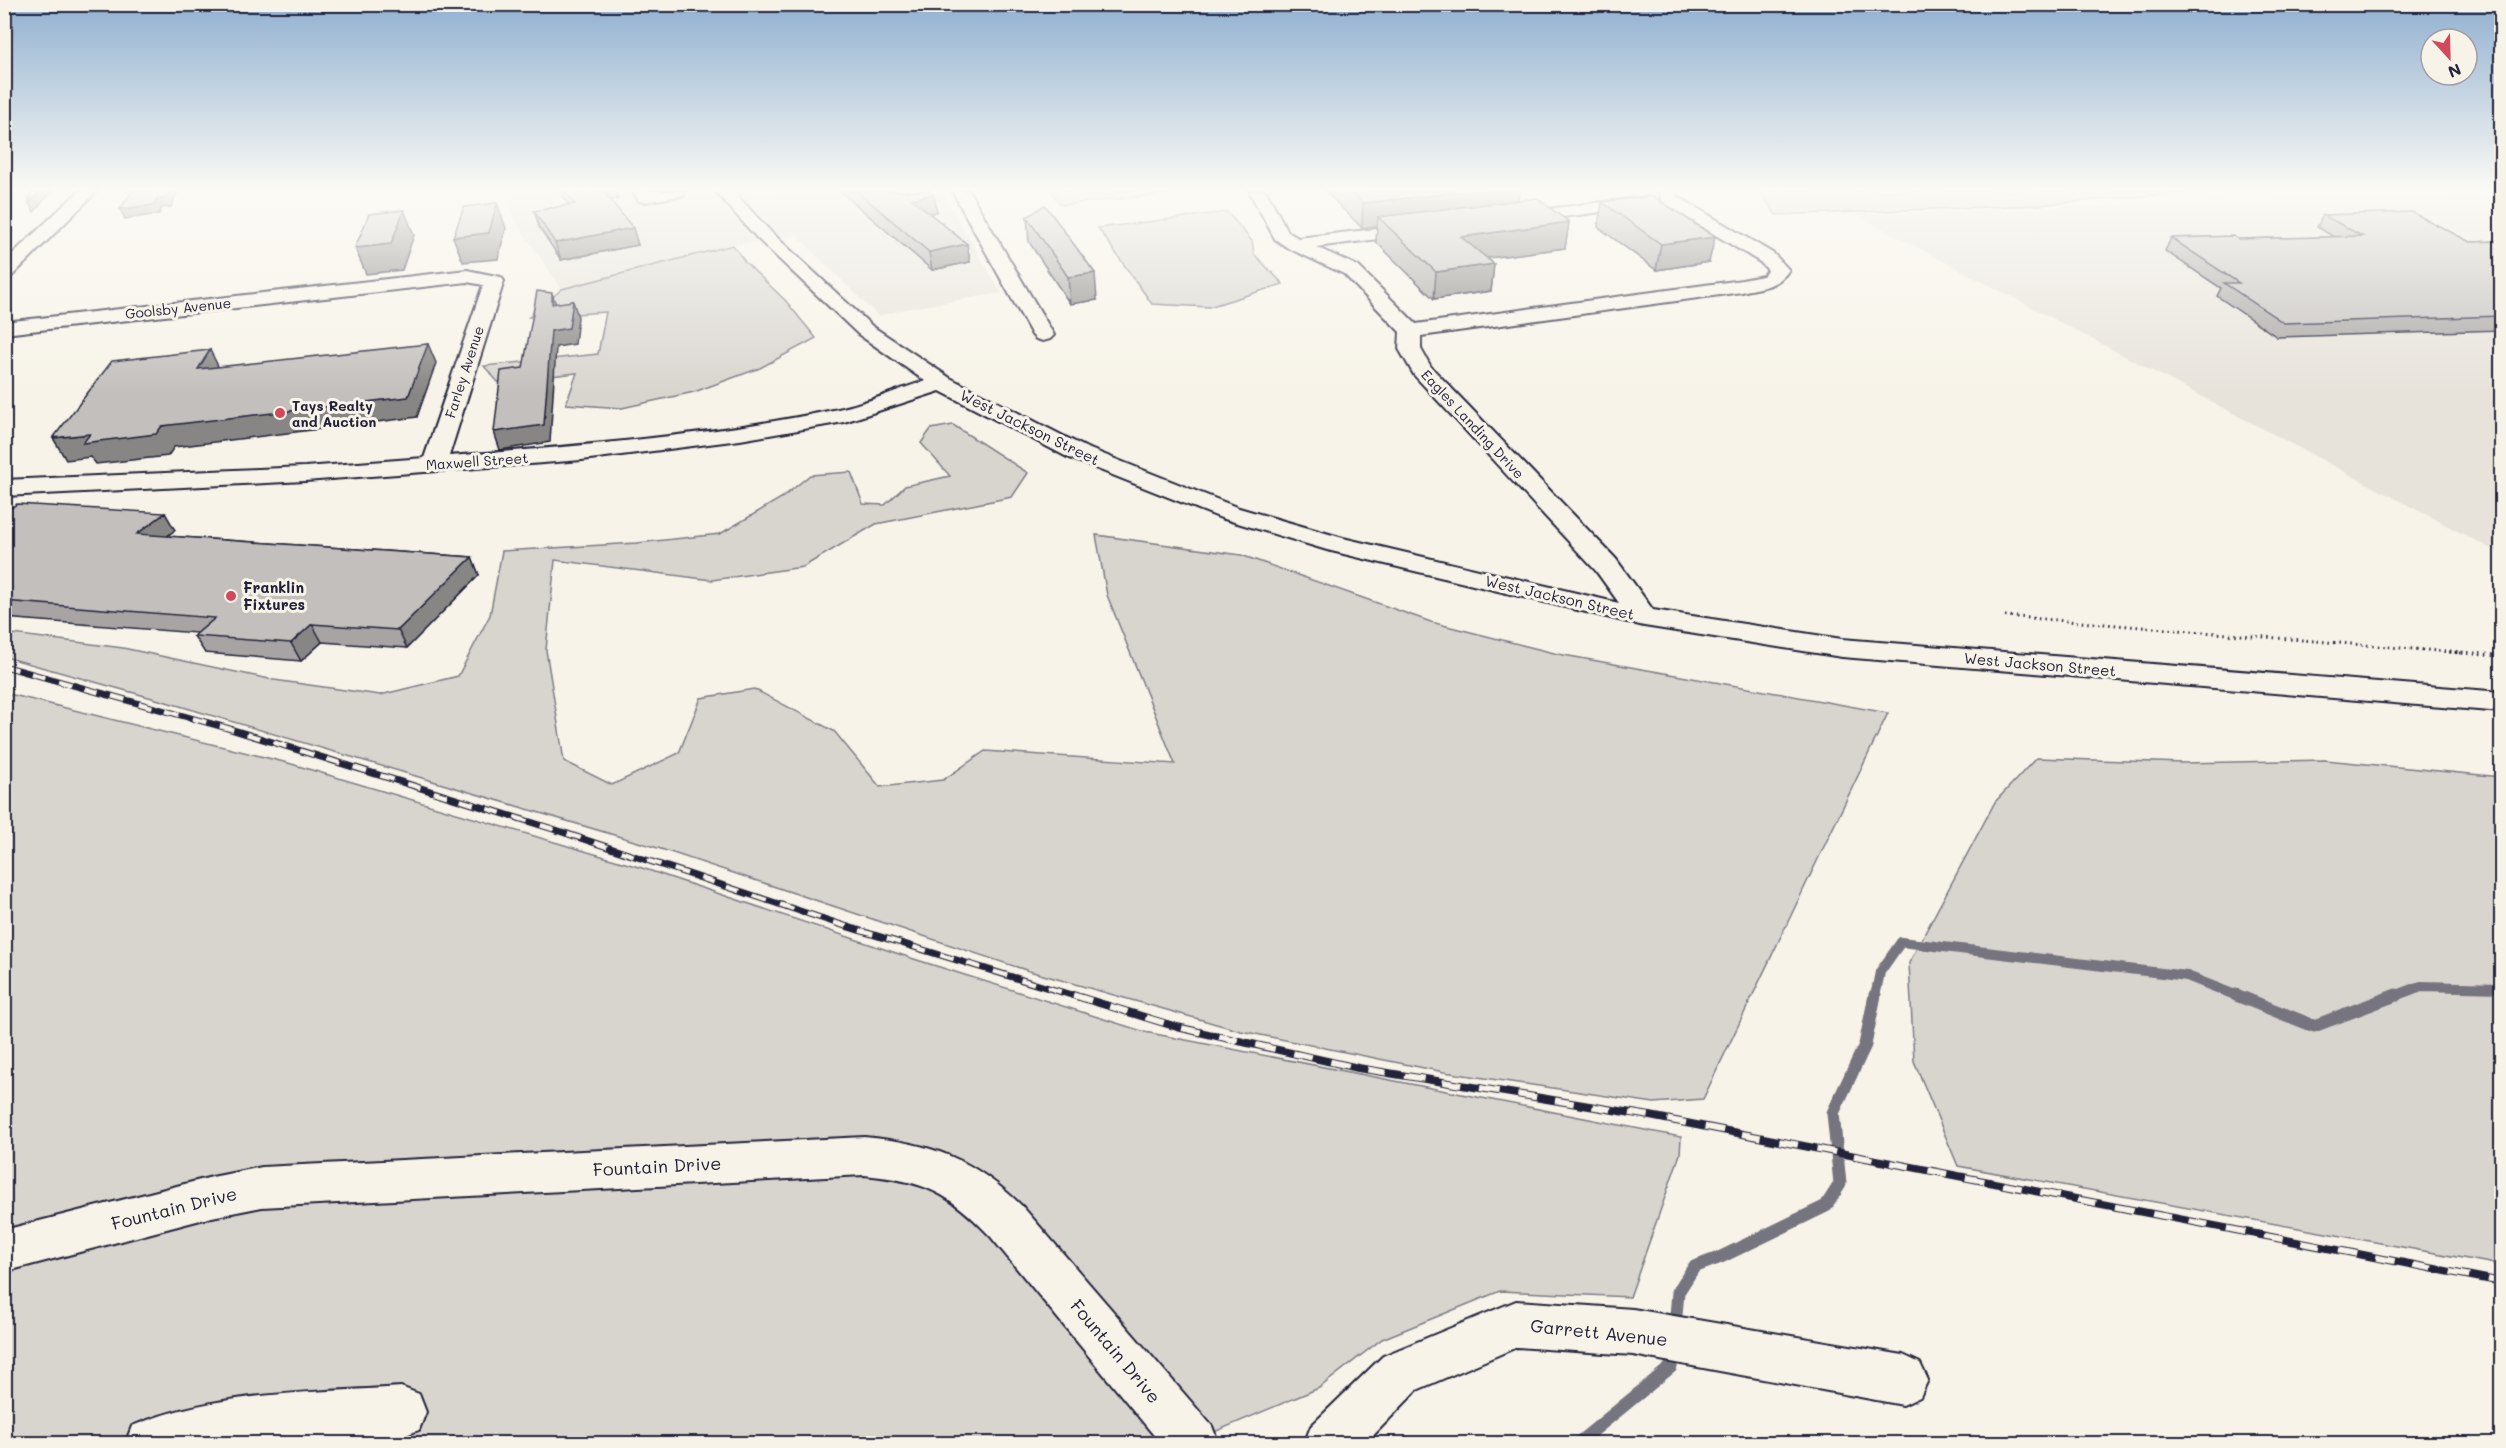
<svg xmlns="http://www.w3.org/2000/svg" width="2506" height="1448" font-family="Mali,sans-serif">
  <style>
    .built { fill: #e7e3db }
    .green { fill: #d8d5cf; stroke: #7d7c85; stroke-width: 1.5 }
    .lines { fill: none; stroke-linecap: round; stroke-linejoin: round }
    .stream-far1 { stroke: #76747f; stroke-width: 10 }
    .stream { stroke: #76747f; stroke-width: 13 }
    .minor-casing { stroke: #22223b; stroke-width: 4 }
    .path-far1 { stroke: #22223b; stroke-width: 3; stroke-dasharray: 1.5 4; stroke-linecap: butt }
    .path { stroke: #22223b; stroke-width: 4; stroke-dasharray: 1.5 4.5; stroke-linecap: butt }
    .minor { fill: #f7f3e8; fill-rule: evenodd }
    .rail-far1-casing { stroke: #22223b; stroke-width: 7 }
    .rail-casing { stroke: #22223b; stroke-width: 8 }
    .rail-far1 { stroke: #f7f3e8; stroke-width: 4.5; stroke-dasharray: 14; stroke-linecap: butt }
    .rail { stroke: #f7f3e8; stroke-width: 6; stroke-dasharray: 19; stroke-linecap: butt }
    .wall { fill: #a7a4a3; stroke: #22223b; stroke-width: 1.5 }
    .shaded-wall { fill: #888684; stroke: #22223b; stroke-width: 1.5 }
    .building { fill: #c2bfbd; stroke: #22223b; stroke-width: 1.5 }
    .poi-dot { fill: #d1495b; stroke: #f7f3e8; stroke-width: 2 }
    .labels { text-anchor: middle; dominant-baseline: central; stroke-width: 6; stroke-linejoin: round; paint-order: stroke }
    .far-street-label { font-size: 14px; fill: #22223b; stroke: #f7f3e8 }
    .far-poi-label { font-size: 14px; font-weight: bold; fill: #22223b; stroke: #f7f3e8; text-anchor: start }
    .street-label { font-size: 15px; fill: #22223b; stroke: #f7f3e8 }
    .poi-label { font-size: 15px; font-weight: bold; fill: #22223b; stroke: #f7f3e8; text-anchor: start }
    .near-street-label { font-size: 18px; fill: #22223b; stroke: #f7f3e8 }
  </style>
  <rect width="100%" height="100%" fill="#f7f3e8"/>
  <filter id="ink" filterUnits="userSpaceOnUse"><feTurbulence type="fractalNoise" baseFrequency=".0167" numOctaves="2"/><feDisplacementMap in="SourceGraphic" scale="12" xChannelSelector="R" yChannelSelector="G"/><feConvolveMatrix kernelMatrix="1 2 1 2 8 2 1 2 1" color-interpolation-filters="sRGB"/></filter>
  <g filter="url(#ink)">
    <path class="built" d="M505,191H942L1001,293L905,309L878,316L796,235L733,245L562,289L515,221Z
      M2501,193V554L1854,214Z"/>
    <path class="green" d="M1051,191H1194L1061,205Z
      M1760,191H2203L2038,205L1776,215Z
      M1227,212L1252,241L1254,254L1283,284L1209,307L1152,304L1098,228Z
      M733,245L745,262L785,300L816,338L760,368L694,392L622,408L566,404L577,373L498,382L484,366L598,354L606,312L529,317L562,289Z
      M953,425L1028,473L1012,497L876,524L803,567L712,580L555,560L546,650L564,761L612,785L679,753L701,698L754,689L834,731L880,787L943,780L985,751L1175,764L1107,595L1096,535L1241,555L1431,622L1558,654L1888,713L1703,1099L1654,1103L1444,1072L1241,1031L1029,971L658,848L163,701L5,657V633L123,648L274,680L380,695L458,676L490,615L502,551L637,543L720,534L783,497L810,475L851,472L863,504L885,505L905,486L950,476L921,443L931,429Z
      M5,693L288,763L642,868L914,959L1145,1032L1681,1137L1680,1154L1630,1297L1500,1291L1382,1339L1319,1388L1188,1443L5,1444Z
      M2036,758L2184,763L2325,760L2501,777V1265L1958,1166L1914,1061L1909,963L1995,802Z"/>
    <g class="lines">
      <path class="stream-far1" d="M1875,997L1880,972L1901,942L2187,976L2240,997
        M2392,997L2421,986L2502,988"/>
      <path class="stream" d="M2236,995L2314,1026L2396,995
        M1675,1327L1678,1292L1694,1267L1721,1257L1826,1206L1840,1184L1833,1113L1865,1045L1875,995
        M1577,1444L1671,1367L1672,1353"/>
      <g class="minor-casing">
        <path id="minor" d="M79,191H97L11,277L4,279V262Z
          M632,191H686L684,195L645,202L639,201Z
          M715,191H733L770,231L872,326L950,378L1085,447L1239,508L1343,538L1619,603L1596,571L1414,375L1399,349L1400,332L1344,274L1288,248L1275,239L1249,191H1266L1288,232L1298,238L1418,224L1424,225L1427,229L1424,233L1418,234L1316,247L1358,266L1416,324L1742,280L1763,276L1768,270L1760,262L1663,203L1658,191H1676L1677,196L1774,254L1789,270C1776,288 1762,287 1742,292L1421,336V349L1431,367L1616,559L1653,610L1842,639L2502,692V712L1842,657L1644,626L1327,550L1221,518L1067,457L940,391L844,422L740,440L582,460L305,481L4,496V480L305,467L424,458L483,285L467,282L4,334V322L467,270L501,277L504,281L449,456C579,446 710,436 838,409C867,403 896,390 925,381L858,334L758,239Z
          M952,191H969L1054,335L1050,339L1043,341L1036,339L1032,335Z
          M1644,197L1650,198L1653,202L1650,206L1515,223L1509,222L1506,218L1509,214L1515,213Z
          M864,1137C932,1143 974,1159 1023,1207L1212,1426L1219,1444H1161L991,1237C949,1192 925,1181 864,1175L262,1207L212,1217L4,1272V1230L212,1177L262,1167Z
          M1516,1301L1633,1309L1903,1355L1920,1363L1928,1380L1920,1397L1903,1405L1633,1355L1517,1347L1417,1390L1365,1444H1304L1311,1426L1383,1356Z
          M401,1387L419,1394L426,1412L419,1430L401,1437L303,1444H125L132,1426C217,1391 311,1393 401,1387Z"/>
      </g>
      <path class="path-far1" d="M2005,616L2463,653"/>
      <path class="path" d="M2444,651L2502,656"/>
      <use href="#minor" class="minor"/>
      <g class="rail-far1-casing">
        <path id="rail-far1" d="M4,666L227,728L553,829L845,926L1078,997"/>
      </g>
      <g class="rail-casing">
        <path id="rail" d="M1073,995L1177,1027L1358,1068L1650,1116L2502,1282"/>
      </g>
      <use href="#rail-far1" class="rail-far1"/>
      <use href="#rail" class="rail"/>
    </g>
    <path class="wall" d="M559,191H616L618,199L610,200L638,245L561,260L539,227L534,211L569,205Z
      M840,191H930L937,212L929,213L967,244L970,262L932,270Z
      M1325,191H1519L1518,201L1569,222L1565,248L1487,258L1494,264L1491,291L1434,299L1376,242L1377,226L1362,228Z
      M1602,202L1709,262L1656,270L1598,227Z
      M2323,215L2470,242L2502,241V330L2277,337L2217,296L2221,288L2165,251L2171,238L2238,239L2334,237L2317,227Z
      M1027,217L1097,300L1070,304L1029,242Z
      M4,512L175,530L167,536L472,557L479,575L407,648L322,642L301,661L205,653L194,636L197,633L4,618Z"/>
    <path class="shaded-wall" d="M40,191H52L34,212L29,203Z
      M170,191H178L171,207L162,208L159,214L125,219L120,209L157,199Z
      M600,191H616L618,199L603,201Z
      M1469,191H1519L1516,210L1378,217L1377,226L1362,228L1363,203Z
      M934,194L937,212L914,216L912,199Z
      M497,203L506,228L498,259L463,262L453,237Z
      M404,210L414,235L402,270L366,274L355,248Z
      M1569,222L1565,248L1459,262L1461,237Z
      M633,228L638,245L561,260L555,243Z
      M1715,237L1709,262L1656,270L1661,244Z
      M967,244L970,262L932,270L929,252Z
      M1494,264L1491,291L1434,299L1436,272Z
      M1095,273L1097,300L1070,304L1068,277Z
      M552,293L557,308L552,304Z
      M573,301L578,317L575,344L556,347L550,442L500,450L494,432L551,331Z
      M428,344L436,363L417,417L174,447L168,456L96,464L91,457L66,460L53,438L162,426Z
      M210,350L220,370L198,369Z
      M165,513L175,530L147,551L137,534Z
      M472,557L479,575L407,648L398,630Z
      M312,624L322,642L301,661L291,643Z"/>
    <path class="building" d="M30,191H40L29,203Z
      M132,191H170L167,198L157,199L154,205L120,209Z
      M565,191H603L633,228L555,243L534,211L575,204Z
      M857,191H930L934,194L912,199L967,244L929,252Z
      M1351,191H1469L1363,203Z
      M1653,196L1715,237L1661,244L1602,202Z
      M1537,198L1569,222L1461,237L1494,264L1436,272L1378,217Z
      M497,203L489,233L453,237L464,207Z
      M1045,205L1095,273L1068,277L1027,217Z
      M404,210L391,244L355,248L369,214Z
      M2412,212L2470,242L2502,241V316L2284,323L2224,283H2239L2171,238L2233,236L2238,239L2362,236L2323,215Z
      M537,291L552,293V304L573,301L569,328L551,331L544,425L494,432L501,371L523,368Z
      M428,344L408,397L162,426L156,434L83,443L90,434L53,438L112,361L210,350L198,369Z
      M17,504L165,513L137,534L472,557L398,630L312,624L291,643L194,636L215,618L4,601V512Z"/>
  </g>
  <linearGradient id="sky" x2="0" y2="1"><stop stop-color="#91b0d0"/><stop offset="0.48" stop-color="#fbfaf5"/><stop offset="1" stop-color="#fbfaf5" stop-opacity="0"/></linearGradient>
  <rect width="2506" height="394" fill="url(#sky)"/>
  <g class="poi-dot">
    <circle cx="280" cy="413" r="6"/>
    <circle cx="231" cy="596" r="6"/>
  </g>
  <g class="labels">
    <g class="far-street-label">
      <text transform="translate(178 308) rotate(-6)">Goolsby Avenue</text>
      <text transform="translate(464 372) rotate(-72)">Farley Avenue</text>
      <text transform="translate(1473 424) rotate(47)">Eagles Landing Drive</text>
      <text transform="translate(477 461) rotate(-4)">Maxwell Street</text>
    </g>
    <g class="far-poi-label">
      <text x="292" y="405">Tays Realty<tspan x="292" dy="16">and Auction</tspan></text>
    </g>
    <g class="street-label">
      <text transform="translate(1030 427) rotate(26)">West Jackson Street</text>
      <text transform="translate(1560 597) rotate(13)">West Jackson Street</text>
      <text transform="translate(2040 664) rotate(5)">West Jackson Street</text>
    </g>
    <g class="poi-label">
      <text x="243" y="587">Franklin<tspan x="243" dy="17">Fixtures</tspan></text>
    </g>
    <g class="near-street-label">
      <text transform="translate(657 1166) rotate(-3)">Fountain Drive</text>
      <text transform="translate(174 1208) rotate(-14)">Fountain Drive</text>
      <text transform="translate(1599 1332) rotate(6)">Garrett Avenue</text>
      <text transform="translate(1116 1351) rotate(50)">Fountain Drive</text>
    </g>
  </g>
  <rect width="2506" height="1448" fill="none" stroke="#f7f3e8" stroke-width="24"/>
  <rect x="12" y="12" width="2482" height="1424" fill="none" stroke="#22223b" stroke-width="2" filter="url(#ink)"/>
  <g transform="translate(2449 57) rotate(158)"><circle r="28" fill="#f7f3e8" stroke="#a29fa3" stroke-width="1.5"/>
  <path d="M0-4.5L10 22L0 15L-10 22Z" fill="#d1495b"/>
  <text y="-9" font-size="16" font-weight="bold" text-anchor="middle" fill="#22223b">N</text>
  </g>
</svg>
